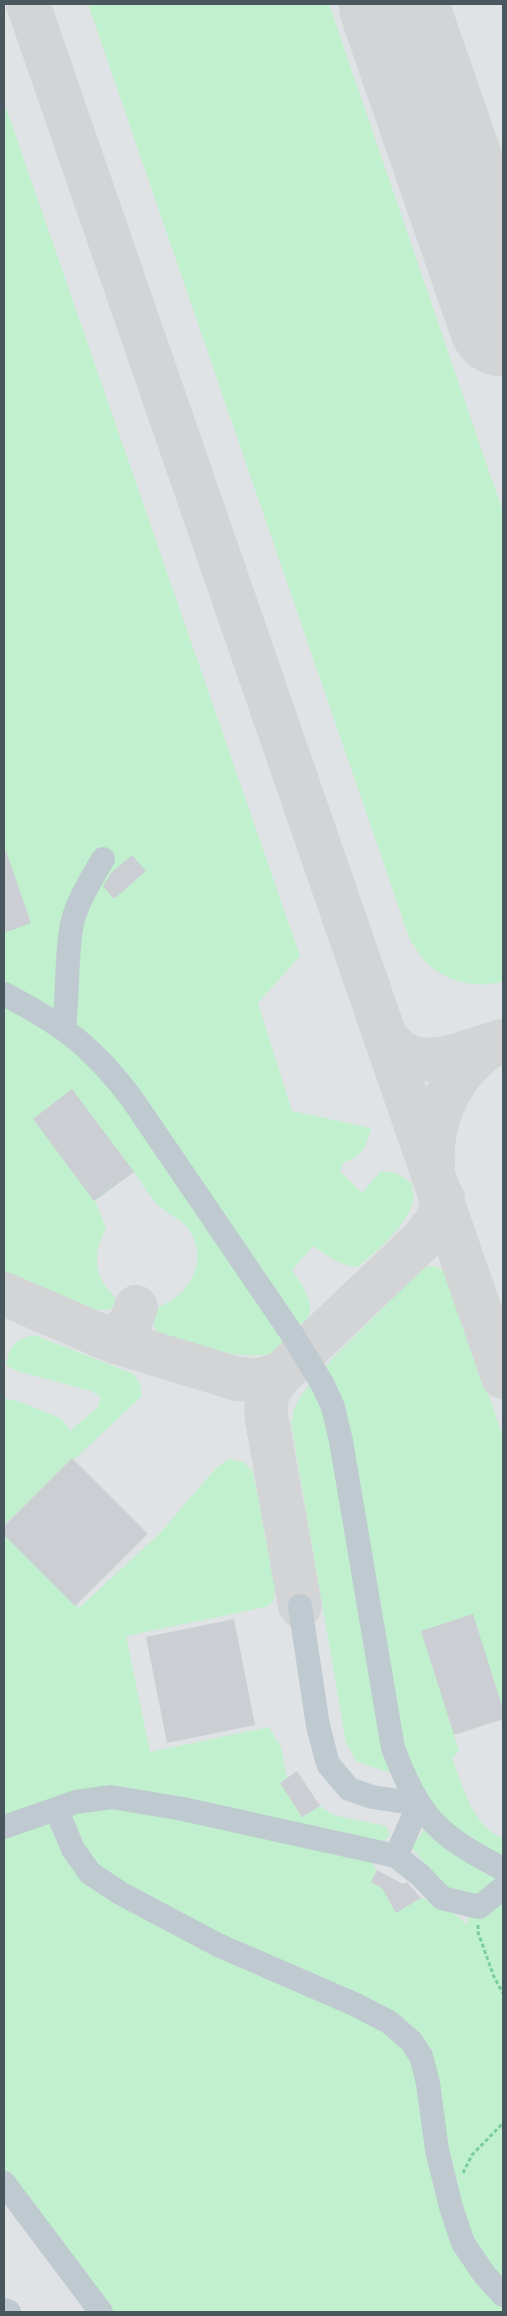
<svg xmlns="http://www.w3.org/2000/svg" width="507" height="2316" font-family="'Noto Sans',sans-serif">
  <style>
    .airport { fill: #e0e3e5 }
    .green { fill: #c1f0ce }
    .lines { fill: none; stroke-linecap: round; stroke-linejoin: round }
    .taxiway { stroke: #d3d4d6; stroke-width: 44 }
    .runway { stroke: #d3d4d6; stroke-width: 109 }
    .building { fill: #cbcfd3 }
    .path { stroke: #79ce9b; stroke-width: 3; stroke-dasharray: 4 2.5; stroke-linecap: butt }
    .minor { stroke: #bfcad0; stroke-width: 24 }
  </style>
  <rect width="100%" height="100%" fill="#f3f1f1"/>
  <path class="airport" d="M4,4H503V2312H4Z"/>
  <path class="green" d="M88,4H329L503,512V981C477,990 443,981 424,960C419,954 415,947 410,940Z
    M4,102L300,956L258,1003L292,1111L371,1128C367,1145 361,1159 344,1162L340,1171L362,1193L380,1172C394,1171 401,1175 412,1184C412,1189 414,1195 413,1200C409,1224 376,1252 358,1267C340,1266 328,1256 313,1246L292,1270C305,1290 321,1308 300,1330C293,1337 287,1347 278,1351C249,1365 190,1343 159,1335L153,1325L154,1308C188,1299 210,1262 189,1230C181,1218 166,1214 156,1203C148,1194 141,1182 134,1172L95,1201L106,1228C92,1256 93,1277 117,1299L111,1309C84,1316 30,1284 4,1272Z
    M434,1266L443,1270L449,1281L503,1437V1719L454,1735L459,1751L452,1758C463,1786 472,1827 503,1838V2312H112L4,2168V1528L79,1608L159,1534L216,1468L229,1459L243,1462L253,1471L275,1590L273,1602L265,1607L126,1636L150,1752L269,1727L281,1747L287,1778L280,1783L302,1817L320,1806L333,1815L386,1826L390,1835L382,1843L354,1840L377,1870L371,1882L389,1892L386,1895L396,1913L421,1898L447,1906L467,1925L468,1912L411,1847L421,1835L432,1803L389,1772L357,1762L346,1743L291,1423L294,1409L302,1394L332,1359L423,1268Z
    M34,1335L134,1374L140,1384L142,1396L4,1525V1398L21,1402L62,1419L70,1431L98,1407L101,1397L91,1391L17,1371L6,1365C10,1345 14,1340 34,1335Z"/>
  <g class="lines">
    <path class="taxiway" d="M28,4L503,1377
      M385,1037C390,1042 396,1049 403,1053C429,1069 465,1052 492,1044
      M433,1166C430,1125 447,1081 479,1055C485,1049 494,1045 502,1041
      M4,1294L113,1341L237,1379L262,1380L282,1373
      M106,1338C126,1332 130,1327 136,1307
      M300,1606L267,1420C264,1398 268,1390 282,1373L422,1240L438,1220L443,1198"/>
    <path class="runway" d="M393,4L503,322"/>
  </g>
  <path class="building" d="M4,851H6L31,923L4,933Z
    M132,855L146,871L114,899L103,886L111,873Z
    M72,1089L134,1172L94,1201L33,1119Z
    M72,1458L148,1534L75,1606L4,1535V1526Z
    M473,1614L503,1709V1719L454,1735L421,1631Z
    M234,1619L255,1725L167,1743L146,1637Z
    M297,1771L320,1806L302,1817L280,1783Z
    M377,1870L403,1884L407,1882L421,1898L396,1913L382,1888L371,1882Z"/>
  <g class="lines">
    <path class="path" d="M478,1925V1932L494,1977L503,1993
      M463,2173L472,2155L503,2123"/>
    <path class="minor" d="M4,994C62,1024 92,1046 132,1099L292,1334L323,1385L333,1407L341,1441L393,1748C420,1818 437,1835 503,1869
      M64,1029C68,996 66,961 71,929C75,904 91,880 103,859
      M56,1809L73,1849L90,1873L120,1893L218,1945L354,2004L389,2022L411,2041L421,2056L428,2083L437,2150L451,2207L463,2243L484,2274L503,2295
      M4,1827L76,1802L111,1797L183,1809L396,1856L419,1804L372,1797L349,1789L328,1764L318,1726L300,1606
      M396,1856L420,1875L442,1898L479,1907L503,1888
      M4,2183L101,2312
      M4,2310L9,2312"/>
  </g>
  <rect width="507" height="2316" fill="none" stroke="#49575f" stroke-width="10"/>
</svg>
